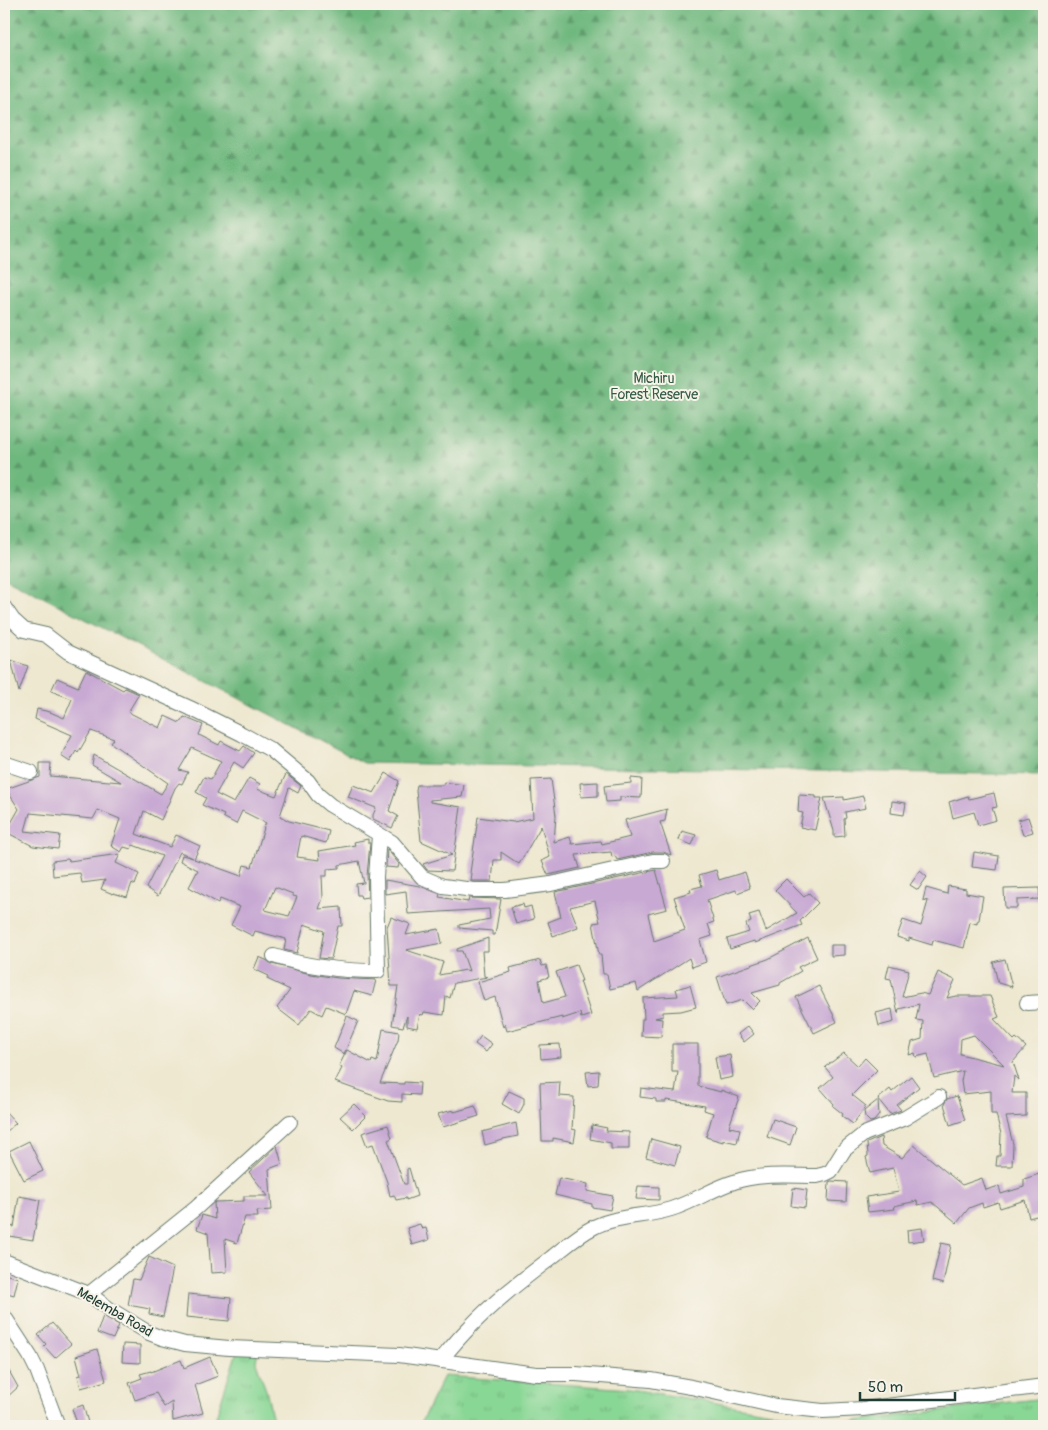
<svg xmlns="http://www.w3.org/2000/svg" width="1048" height="1430" font-family="Pangolin,sans-serif">
  <style>
    .grass { fill: url(#grass-tufts); stroke: #548a64 }
    .forest { fill: url(#forest-firs); stroke: #467a59 }
    .building { fill: #c8a9d3; fill-rule: evenodd }
    .lines { fill: none; stroke-linecap: round; stroke-linejoin: round }
    .minor-casing { stroke: #67796b; stroke-width: 16 }
    .minor { stroke: #fff; stroke-width: 14 }
    .labels { text-anchor: middle; dominant-baseline: central; stroke-width: 4; stroke-linejoin: round; paint-order: stroke }
    .park-label { font-size: 14px; fill: #345c47; stroke: #f7f3e8 }
    .street-label { font-size: 14px; fill: #1f3d34; stroke: #f7f3e8 }
  </style>
  <defs>
    <pattern id="grass-tufts" width="24" height="20" patternUnits="userSpaceOnUse" patternTransform="scale(1.25)"><rect width="24" height="20" fill="#89d795"/><path d="M3 7l-1-3M5 7V3M7 7l1-3M15 17l-1-3M17 17v-4M19 17l1-3" fill="none" stroke="#76b981"/></pattern>
    <pattern id="forest-firs" width="22" height="20" patternUnits="userSpaceOnUse" patternTransform="scale(1.25)"><rect width="22" height="20" fill="#6eb87e"/><path d="M5 1l3.5 6h-7zM16 11l3.5 6h-7z" fill="#5a9768"/></pattern>
  </defs>
  <rect width="100%" height="100%" fill="#f7f3e8"/>
  <filter id="ink" filterUnits="userSpaceOnUse"><feTurbulence type="fractalNoise" baseFrequency=".02" numOctaves="2"/><feDisplacementMap in="SourceGraphic" scale="10" xChannelSelector="R" yChannelSelector="G"/><feConvolveMatrix kernelMatrix="1 2 1 2 8 2 1 2 1" color-interpolation-filters="sRGB"/></filter>
  <filter id="wash" filterUnits="userSpaceOnUse"><feTurbulence type="fractalNoise" baseFrequency=".0096" numOctaves="4" result="noise"/><feDisplacementMap in="SourceGraphic" scale="20" xChannelSelector="R" yChannelSelector="G"/><feGaussianBlur stdDeviation="1.12" result="paint"/><feColorMatrix in="noise" values="0 0 0 0 0 0 0 0 0 0 0 0 0 0 0 0 0 1.4 0 .05"/><feComposite in="paint" operator="in"/></filter>
  <g filter="url(#wash)">
    <rect width="100%" height="100%" fill="#eee8d0"/>
    <path class="grass" d="M238,1348L258,1349L256,1362L267,1393L274,1426H213Z
      M444,1376L630,1389L839,1423L1044,1398V1426H419Z"/>
    <path class="forest" d="M4,4H1044V775L364,763L4,577Z"/>
    <g id="blocks">
      <path class="building" d="M11,660L28,666L19,692Z
        M86,670L123,690L125,688L139,694L128,712L160,728L165,716L180,723L184,717L203,725L199,735L219,745L221,741L240,751L244,746L254,753L243,768L234,762L216,794L234,803L249,778L260,784L257,789L276,796L286,774L301,786L298,793L289,788L280,816L289,821L329,831L326,843L301,836L297,857L320,860L319,851L355,845L354,842L368,839V843H370L367,876L368,897L361,898L360,895H357L356,884L364,883L359,861L339,865V868L327,869V876H322L323,898L319,909L341,907L342,926H338L331,959L319,958L324,931L304,924L297,953L284,950L286,939L255,931L253,936L231,925L240,907L220,899L218,903L189,887L198,870L180,861L182,855L193,858L180,852L158,896L146,888L162,856L133,845L131,849L124,847L121,852L111,846L120,819L98,810L93,819L30,813L25,831L60,835L58,849L33,846L4,831V829L7,830L19,809L6,789L40,777V763H51L50,776L121,782L92,765L94,755L161,794L168,783L111,743L114,739L91,731L78,753L76,751L70,762L61,756L72,735L35,719L37,709L50,712L64,718L72,699L51,691L57,678L78,687ZM192,748L221,761L211,779L204,777L196,792L206,798L202,805L224,815L223,817L236,824L242,811L266,823L263,828H264L252,867L244,865L241,876L194,859L200,846L176,835L170,847L136,834L144,811L161,820L175,788L179,783L182,784L188,772L179,770ZM275,887L293,894V896L297,897L289,916L265,910Z
        M386,773L399,781L389,811L398,816L392,828L373,819V815L376,808L348,797L353,785L374,793Z
        M631,778L642,779L641,798L620,797V801L606,802L604,786L631,783Z
        M551,779L556,816L554,842L570,837L572,844L601,841L602,844L630,837L625,820L667,809L665,821L660,822L671,855L663,852H653L617,860L615,856L612,857L611,852L576,855L580,868L548,875L542,861L550,857L541,826L519,864L501,852V860H494L492,881H471L472,873H470L478,817L513,822L533,818L531,780Z
        M444,782L464,785L462,797L430,800V802L461,807L452,871L427,870L423,864L452,855L421,841L416,790L417,785H443Z
        M598,782V796L581,797L580,783Z
        M994,793L997,807L992,808L996,820L978,825L974,812L953,818L949,802L968,796L969,799Z
        M799,795L816,796V798H822L815,830L800,827L803,813L798,812Z
        M863,796L866,808L845,812L846,818L844,819L845,836L834,837V831L824,798L844,797V800Z
        M892,801L906,803L904,815L891,813Z
        M1028,817L1033,832L1023,835L1018,820Z
        M682,831L696,835L692,845L679,840Z
        M387,849L399,864L398,868L386,867Z
        M974,852L999,856L997,870L972,867Z
        M120,854L116,863L139,874L135,885L132,883L127,897L113,893V894L101,889L105,880L82,883L80,873L53,876L52,861L68,859L69,861Z
        M656,870L667,909L648,914L654,941L685,930L674,897L691,892L690,889L702,886L699,875L716,870L719,880L745,872L750,888L737,893L736,890L707,900L714,922L708,924L712,936L700,940L706,962L692,967L689,958L638,991L636,983L610,989L607,974H603L601,955H599L593,923L600,922L595,901L570,907L578,927L553,936L548,922L561,917L555,892Z
        M920,871L927,877L918,890L910,885Z
        M786,879L804,897L809,893L818,903L800,921L802,925L755,943L754,941L730,949L727,939L749,932L746,924L751,922L749,915L759,912L766,931L797,913L775,890Z
        M385,880L420,886L440,894L439,897L468,902L469,898L501,899L495,935H492V931L459,928V925L490,919L489,909L408,914L406,891L385,894Z
        M948,886L966,889V893L983,896L979,920L977,921V924L970,922L964,948L933,940L932,945L909,938V941L897,937L903,920L921,926L928,901L923,900L926,888L947,894Z
        M1039,888L1040,899L1017,900V908H1005L1004,889Z
        M523,904L524,908L531,906L534,919L516,924L511,907Z
        M391,917L410,924L406,935L439,929L442,943L406,950L443,962L439,975L466,970L469,971L462,951H457V949L488,938V951H482L484,976L487,977L454,983L450,998L446,996L444,1015L424,1012L423,1015L420,1014L417,1028L407,1026V1016L403,1027L392,1025L398,986H391L387,927Z
        M808,938L817,958L798,967L801,971L780,983V985L752,993L760,1001L752,1009L743,1000L726,1005L717,977L768,959Z
        M831,945H844V955L831,956Z
        M259,957L266,960L272,964L311,974L338,978L376,980L372,996L354,991L346,1014L326,1006L322,1015L311,1009L299,1025L277,1008L290,990L267,979L269,976L254,969Z
        M1005,959L1012,987L998,983L993,962Z
        M540,960L542,966L546,965L549,977L539,980L543,1003L565,997L556,972L576,965L582,981H580L591,1015L581,1018L580,1013L562,1019V1017L507,1031L505,1024L503,1027L495,997L484,1001L478,982L511,972L510,968Z
        M889,965L909,970L902,997L921,993L928,995L938,972L955,980L947,998L956,996H990L999,1017L994,1019L1014,1040L1016,1038L1026,1047L1013,1062L1019,1080L1014,1076L1012,1093H1026V1116L1006,1117L1013,1144L1012,1166H996L997,1156H1000L1001,1134L996,1114H991V1091L963,1094L961,1081L963,1071L934,1078L928,1054L916,1057L915,1053L909,1055L912,1042L922,1039L923,1021L916,1020L919,1004L899,1009L898,1013L891,979L886,978ZM974,1035L1004,1065L960,1054L961,1039Z
        M690,985L696,1007L681,1011L663,1012V1016L655,1018L662,1019L661,1037L641,1036L642,1019H644L643,998L678,996L676,989Z
        M819,986L837,1022L814,1033L796,997Z
        M892,1009L894,1022L879,1026L876,1013Z
        M347,1016L358,1021L344,1054L334,1048Z
        M748,1026L754,1034L744,1042L738,1034Z
        M383,1029L399,1032L398,1040L380,1083L404,1084V1082L420,1083L419,1095L402,1094V1102L388,1101L335,1082L342,1068L339,1066L347,1050L371,1063L372,1060L377,1062Z
        M481,1036L492,1044L486,1052L475,1044Z
        M560,1044L561,1057L541,1059L540,1045Z
        M672,1044H698V1086L721,1092V1090L739,1097L729,1127L740,1129L737,1143L723,1140V1142L706,1137L713,1113L704,1110L705,1106L666,1100V1102H656V1099L640,1097L641,1088L675,1092L678,1072H672Z
        M844,1053L858,1066L865,1058L877,1070L852,1095L866,1106L853,1124L842,1116L843,1114L833,1106L834,1104L820,1088L833,1077L825,1067Z
        M730,1055L733,1077L719,1080L715,1057Z
        M599,1071L598,1085L588,1086L586,1072Z
        M911,1076L919,1087L897,1105L901,1110L890,1114L878,1099L890,1089L892,1092Z
        M560,1082L559,1096L574,1097L572,1129L576,1130L574,1142L553,1138V1141H542L540,1083Z
        M509,1091L524,1098V1104L519,1114L502,1104Z
        M957,1096L965,1120L950,1125L944,1104L947,1099Z
        M878,1100L879,1115L874,1121L870,1122L865,1117L864,1111Z
        M354,1104L366,1116L353,1129L340,1117Z
        M475,1106L479,1116L443,1127L438,1114L453,1110L454,1112Z
        M4,1110L16,1123L4,1134Z
        M773,1119L796,1127L790,1145L767,1137Z
        M516,1123L518,1136L503,1139V1140L485,1145L482,1132Z
        M388,1125L392,1138L388,1140L404,1184H407V1169L409,1168L417,1196L406,1200V1198L396,1200L394,1195L390,1196L387,1182L373,1144L367,1146L362,1133Z
        M592,1125L607,1128L606,1131L629,1132V1149H611V1143L590,1139Z
        M881,1137L882,1146L902,1158L914,1145L962,1185L982,1178L986,1190L999,1186L1001,1194L1024,1187V1179L1042,1173V1185L1044,1184V1214L1029,1218L1025,1200L1000,1208L998,1202L983,1207L982,1203L969,1208L957,1223L932,1202L918,1205L917,1201L894,1206L895,1209L868,1212L866,1197L899,1192L893,1168L870,1173L866,1157L868,1156L867,1143Z
        M651,1139L680,1147L675,1165L646,1157Z
        M29,1141L43,1171L24,1180L9,1151Z
        M277,1146L282,1164L269,1169L272,1210L257,1211L258,1217H245L237,1243L225,1239L227,1272L211,1273L208,1233L197,1229L202,1215L215,1219L214,1203L215,1202L244,1201V1196H268L249,1172Z
        M559,1178L588,1184L587,1191L613,1196L610,1210L592,1207V1204L555,1195Z
        M831,1181L847,1182L846,1202L828,1201L829,1182Z
        M638,1186L659,1187V1200L636,1199Z
        M793,1188L807,1190L805,1208L791,1206Z
        M19,1196L40,1200L33,1240L9,1236L10,1226L14,1227Z
        M420,1224L422,1229L426,1228L429,1240L412,1245L407,1228Z
        M922,1228L924,1240L908,1242L907,1230Z
        M941,1243L951,1245L943,1284L932,1281Z
        M149,1257L173,1268L163,1317L149,1314L150,1309L128,1305L133,1279L139,1280Z
        M4,1274L18,1278L14,1295L4,1292Z
        M188,1294L231,1298L229,1321L186,1317Z
        M103,1316L119,1325L113,1339L97,1333Z
        M52,1323L71,1344L55,1358L44,1346L46,1344L38,1335Z
        M123,1344L140,1345V1363L122,1362Z
        M97,1349L106,1381L81,1388L78,1376L81,1375L76,1356Z
        M210,1357L218,1376L195,1385L203,1413L173,1421L172,1402L164,1407L156,1393L135,1400L129,1383L142,1378L140,1374L151,1371V1372L181,1360L184,1368Z
        M4,1362L18,1387L4,1400Z
        M83,1405L89,1426H78L72,1409Z"/>
    </g>
  </g>
  <g filter="url(#ink)">
    <use href="#blocks" fill-opacity="0" stroke="#67796b" stroke-width="1"/>
    <g class="lines">
      <g class="minor-casing">
        <path id="minor" d="M4,607L13,620L24,630L46,635L68,652L190,708L242,734L271,750L308,781L318,795L330,805L392,842L422,877L443,886L474,890H505L551,884L653,861H663
          M4,763L31,772
          M274,956C308,967 343,971 378,971L376,877L379,835
          M1027,1003L1044,1002
          M4,1261L89,1294L108,1308L149,1333L162,1338L185,1344L229,1348L399,1355L536,1374H576L651,1380L691,1387L776,1406L823,1411L863,1409L1044,1386
          M89,1294L196,1208L290,1122
          M4,1316L30,1356L37,1370L58,1426
          M440,1361C449,1350 458,1339 468,1329C492,1303 522,1280 551,1258C565,1247 578,1235 594,1227C618,1215 646,1217 671,1209C694,1202 713,1188 734,1182C760,1173 790,1176 817,1176L825,1174L831,1171L844,1150L864,1134L905,1118L939,1097"/>
      </g>
      <use href="#minor" class="minor"/>
    </g>
  </g>
  <g class="labels">
    <g class="park-label">
      <text x="654" y="378">Michiru<tspan x="654" dy="16">Forest Reserve</tspan></text>
    </g>
    <g class="street-label">
      <text transform="translate(115 1312) rotate(30)">Melemba Road</text>
    </g>
  </g>
  <rect width="1048" height="1430" fill="none" stroke="#f7f3e8" stroke-width="20"/>
  <path d="M860 1392v8h95v-8" fill="none" stroke="#1f3d34" stroke-width="2.5"/>
  <text x="868" y="1392" font-size="15" fill="#1f3d34" stroke="#f7f3e8" stroke-width="4" paint-order="stroke">50 m</text>
</svg>
